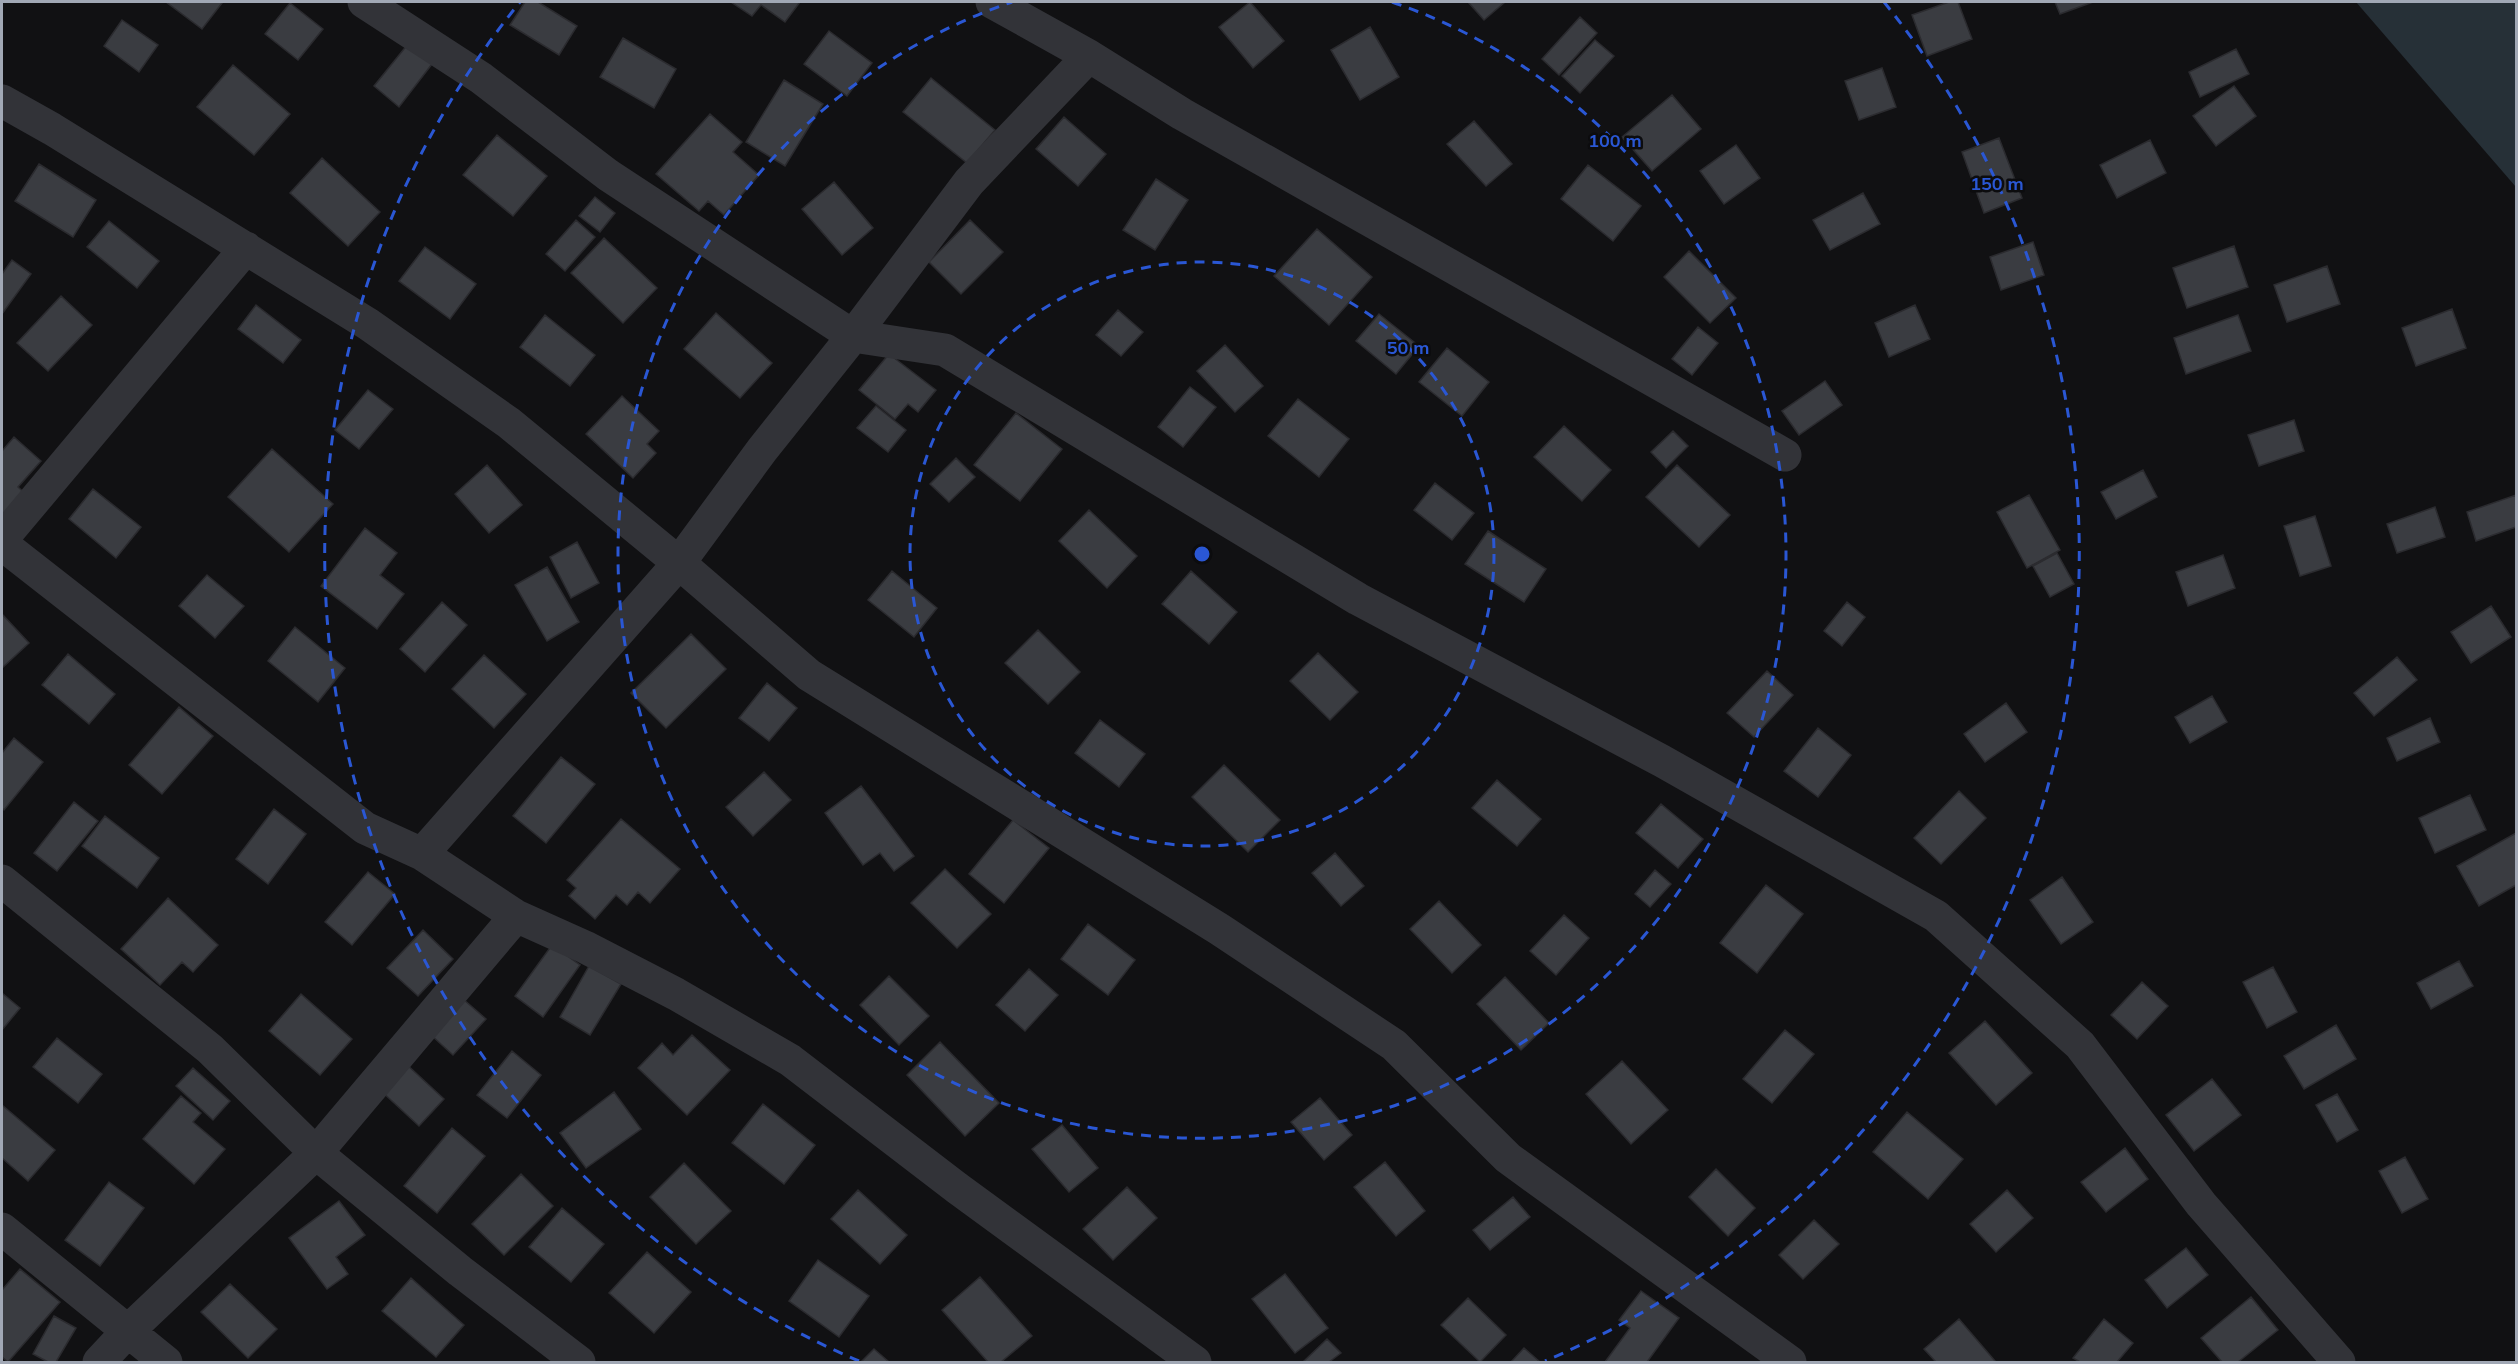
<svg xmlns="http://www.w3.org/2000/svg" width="2518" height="1364" font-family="Mulish,sans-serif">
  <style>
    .water { fill: #263037 }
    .building { fill: #3a3c41; stroke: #2b2b2f; stroke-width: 1.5 }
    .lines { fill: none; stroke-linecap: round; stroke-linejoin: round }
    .minor { stroke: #323338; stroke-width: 33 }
    .ring { fill: none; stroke: #2a57d4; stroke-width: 3; stroke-dasharray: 10 8 }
    .centre { fill: #2a57d4; stroke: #0c0c0e; stroke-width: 3 }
    .ring-label { font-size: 18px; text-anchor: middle; font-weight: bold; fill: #2a57d4; stroke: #0c0c0e; stroke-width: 5; stroke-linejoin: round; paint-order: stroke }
  </style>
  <rect width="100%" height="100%" fill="#111113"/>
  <path class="water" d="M2356,2H2516V187Z"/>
  <path class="building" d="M166,2H220L222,3L202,29Z
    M525,2H538L577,26L559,55L510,25Z
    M731,2H800L785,22L761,5L752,16Z
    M1250,2L1284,41L1253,68L1219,27Z
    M1468,2H1505L1484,20Z
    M1949,2H1958L1972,39L1927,56L1912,15Z
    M2055,2H2093L2060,14Z
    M290,3L323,29L298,60L265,34Z
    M1580,17L1597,33L1559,75L1542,59Z
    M122,20L158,45L139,72L104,46Z
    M1370,27L1399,77L1360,100L1331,50Z
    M829,31L872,63L847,96L804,64Z
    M623,38L676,69L654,108L600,77Z
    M1595,40L1614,56L1580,93L1562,76Z
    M408,44L432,64L399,107L374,86Z
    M2236,49L2249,74L2200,97L2189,72Z
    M233,65L290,114L254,155L197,107Z
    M1882,68L1896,107L1859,120L1845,81Z
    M931,78L995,130L967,163L903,112Z
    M784,80L823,104L785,166L746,142Z
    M2234,86L2256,116L2216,146L2193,116Z
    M1672,95L1701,129L1652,171L1622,137Z
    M710,114L742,142L733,152L759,175L724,215L708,201L699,211L656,174Z
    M1064,117L1106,154L1078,186L1036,149Z
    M1474,121L1512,164L1486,186L1447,144Z
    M497,135L547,176L513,216L463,175Z
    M1999,138L2022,198L1984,213L1962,152Z
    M2150,140L2166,173L2117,198L2100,165Z
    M1736,145L1760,178L1724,204L1700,171Z
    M322,158L380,212L348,246L290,193Z
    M39,164L96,200L73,237L15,201Z
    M1588,165L1641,206L1613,241L1561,199Z
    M1156,179L1188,200L1155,250L1123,230Z
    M834,182L873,228L842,255L802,209Z
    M1863,193L1880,224L1830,250L1813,220Z
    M595,197L615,213L600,232L579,216Z
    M576,220L595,237L565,271L546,254Z
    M970,220L1003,252L961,294L929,262Z
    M109,221L159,261L137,288L87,247Z
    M1317,229L1372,277L1329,325L1274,276Z
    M604,238L657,288L623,323L571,273Z
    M2033,242L2044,275L2001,290L1990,257Z
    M2234,246L2248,287L2187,308L2173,268Z
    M425,247L476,284L450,319L399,281Z
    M1689,251L1736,298L1710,323L1664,277Z
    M12,260L31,274L2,314V274Z
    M2327,266L2340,304L2287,322L2274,285Z
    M61,296L92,325L48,371L17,343Z
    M256,305L301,340L283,363L238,329Z
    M1915,305L1930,339L1889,357L1875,323Z
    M2452,309L2466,348L2416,366L2402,328Z
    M1118,310L1143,332L1121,356L1096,335Z
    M716,313L772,363L740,398L684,349Z
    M1379,314L1419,346L1396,374L1356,341Z
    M545,315L595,355L570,386L520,347Z
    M2238,315L2251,351L2186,374L2174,338Z
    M1698,327L1718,343L1692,375L1672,359Z
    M1225,345L1263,386L1235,412L1197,371Z
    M1447,348L1489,382L1462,416L1419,382Z
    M889,354L936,390L918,412L908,404L895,419L859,390Z
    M1825,381L1842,405L1799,435L1782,411Z
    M1190,387L1216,407L1183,447L1158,427Z
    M368,390L393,409L359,449L335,430Z
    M622,396L659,431L647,444L656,453L633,478L586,434Z
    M1298,399L1349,439L1319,477L1268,436Z
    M876,406L906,430L888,452L857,428Z
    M1016,413L1062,449L1020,501L974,465Z
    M2294,420L2304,451L2259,466L2248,435Z
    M1564,426L1611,470L1582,501L1534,457Z
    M1673,431L1688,446L1666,468L1651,452Z
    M14,437L41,461L18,487L28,496L9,518L2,512V451Z
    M272,449L333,504L289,552L228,497Z
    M956,458L975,477L949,502L930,484Z
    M487,465L522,505L489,533L455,494Z
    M1677,465L1730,515L1699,547L1646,497Z
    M2143,470L2157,497L2116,519L2101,492Z
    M1435,483L1474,513L1452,540L1414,510Z
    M93,489L141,527L116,558L69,519Z
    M2029,495L2060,550L2027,568L1997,512Z
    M2516,495V527L2476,541L2467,512Z
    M2435,507L2445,537L2397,553L2387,524Z
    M1089,510L1137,556L1107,588L1059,541Z
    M2315,516L2331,566L2300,576L2284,526Z
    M365,528L397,553L380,575L404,594L377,629L321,586Z
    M1488,531L1546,569L1524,602L1465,564Z
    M577,542L599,583L571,598L550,557Z
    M2057,553L2074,584L2050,597L2033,566Z
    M2223,555L2235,588L2188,606L2176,572Z
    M547,567L579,622L547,641L515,585Z
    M892,571L937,608L914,637L868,600Z
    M1191,571L1237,612L1209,644L1162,604Z
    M207,575L244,606L215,638L179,606Z
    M442,602L467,625L425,672L400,649Z
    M1847,602L1865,617L1842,646L1824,631Z
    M2491,606L2511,637L2471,663L2451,632Z
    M2,614L29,643L2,668Z
    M295,627L345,668L318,702L268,661Z
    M1038,630L1080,672L1048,704L1005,663Z
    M691,634L726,669L666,728L631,693Z
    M1318,653L1358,692L1330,720L1290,681Z
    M68,654L115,694L89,724L42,685Z
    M484,655L526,694L494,728L452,689Z
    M2397,657L2417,680L2374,716L2354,693Z
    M1767,671L1793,695L1754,737L1727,713Z
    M767,683L797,708L769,741L739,718Z
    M2212,696L2227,722L2190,743L2175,717Z
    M2006,703L2027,732L1985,762L1964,734Z
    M179,707L213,736L162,794L129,765Z
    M2430,718L2440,742L2397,761L2387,738Z
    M1100,720L1145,754L1119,787L1075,753Z
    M1818,728L1851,755L1818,797L1784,771Z
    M14,738L43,762L4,810L2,808V753Z
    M561,757L595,784L546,843L513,816Z
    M1224,765L1280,820L1248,852L1192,797Z
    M764,772L791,800L753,836L726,807Z
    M1497,780L1541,819L1517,846L1472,808Z
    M861,786L914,856L894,871L880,853L863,865L825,813Z
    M1959,791L1986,818L1941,864L1914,838Z
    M2470,795L2486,830L2435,853L2419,818Z
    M74,802L98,821L57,871L34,853Z
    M1661,804L1703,839L1678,868L1636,833Z
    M274,809L306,834L268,884L236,859Z
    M105,816L159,858L137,888L82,846Z
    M621,819L680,869L650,903L638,892L627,905L616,895L595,919L569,896L576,888L567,880Z
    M1013,820L1049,848L1004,903L969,874Z
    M2516,833V885L2479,906L2457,866Z
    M1335,853L1364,886L1341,906L1312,873Z
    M945,869L991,914L957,948L911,903Z
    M1655,870L1671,884L1650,907L1635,894Z
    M368,872L395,894L352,945L325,922Z
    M2062,877L2093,922L2061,944L2030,900Z
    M1766,885L1803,914L1757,973L1720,943Z
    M168,898L218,945L193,972L182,962L160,985L121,949Z
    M1439,901L1481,945L1452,973L1410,929Z
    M1564,915L1589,938L1556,975L1530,951Z
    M1088,924L1135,960L1108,995L1061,959Z
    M423,930L453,959L418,996L387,968Z
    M552,945L580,965L543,1017L515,996Z
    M2459,961L2473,986L2431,1009L2417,983Z
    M589,966L621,984L590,1035L560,1017Z
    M2273,967L2297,1012L2267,1028L2243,982Z
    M1029,969L1058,995L1025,1031L996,1005Z
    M889,976L929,1016L899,1045L860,1005Z
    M1505,977L1549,1023L1521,1050L1477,1004Z
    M2142,982L2168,1006L2137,1039L2111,1015Z
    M2,993L20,1008L2,1030Z
    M301,994L352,1039L320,1075L269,1031Z
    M463,999L486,1019L453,1055L431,1035Z
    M1985,1021L2032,1073L1996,1105L1949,1053Z
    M2336,1025L2356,1059L2304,1089L2284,1056Z
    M1785,1030L1814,1054L1772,1103L1743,1079Z
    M692,1035L730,1070L687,1115L638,1068L662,1043L673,1055Z
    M57,1038L102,1074L78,1103L33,1067Z
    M940,1042L999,1103L965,1136L907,1075Z
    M512,1051L541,1075L507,1118L477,1095Z
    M1622,1061L1668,1110L1631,1144L1586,1094Z
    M404,1062L444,1099L419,1126L379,1089Z
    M193,1068L230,1101L213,1120L176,1086Z
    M2212,1079L2241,1115L2194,1151L2166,1115Z
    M614,1092L641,1129L586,1168L560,1133Z
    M2337,1094L2358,1130L2337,1142L2316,1105Z
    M181,1096L201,1113L193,1122L225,1149L194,1184L143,1139Z
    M1320,1098L1352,1135L1324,1160L1291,1122Z
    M763,1104L815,1145L784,1184L732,1143Z
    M2,1105L55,1150L28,1181L2,1158Z
    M1907,1112L1963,1159L1928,1199L1873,1152Z
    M1062,1125L1098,1168L1069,1192L1032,1149Z
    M452,1128L485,1156L437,1213L404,1186Z
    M2125,1148L2148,1179L2106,1212L2081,1182Z
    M2405,1157L2428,1199L2402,1213L2379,1171Z
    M1385,1162L1425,1211L1396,1236L1354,1187Z
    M684,1163L731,1211L696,1244L650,1197Z
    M1716,1169L1755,1208L1728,1236L1689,1197Z
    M521,1174L553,1206L504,1255L472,1224Z
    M109,1182L144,1208L100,1266L65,1240Z
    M1127,1187L1157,1218L1113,1260L1083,1229Z
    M858,1190L907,1235L880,1264L831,1219Z
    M2007,1190L2033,1218L1996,1252L1970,1224Z
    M1513,1197L1530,1217L1490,1250L1473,1230Z
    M339,1201L365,1235L336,1257L348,1274L327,1289L289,1238Z
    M562,1208L604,1244L571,1282L529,1247Z
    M1814,1220L1839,1244L1803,1279L1779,1255Z
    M2186,1248L2208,1275L2167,1308L2145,1280Z
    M647,1252L691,1292L654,1333L609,1293Z
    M818,1260L869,1296L839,1337L789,1301Z
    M20,1269L60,1302L8,1362L2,1357V1290Z
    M1285,1274L1328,1328L1295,1353L1252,1299Z
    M980,1277L1032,1336L1001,1362H988L942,1310Z
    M411,1278L464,1325L436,1357L382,1311Z
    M230,1284L277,1329L248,1358L201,1312Z
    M1641,1291L1679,1318L1647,1362H1605L1630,1328L1619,1320Z
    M2251,1297L2278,1330L2238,1362H2222L2201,1338Z
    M1468,1298L1506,1335L1480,1362L1441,1325Z
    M54,1316L76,1328L56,1362H48L33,1354Z
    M1959,1319L1995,1361L1993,1362H1936L1924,1349Z
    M2104,1319L2133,1343L2117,1362H2080L2073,1358Z
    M1327,1339L1341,1353L1329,1362H1303Z
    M1524,1348L1540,1362H1511Z
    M874,1349L889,1362H861Z"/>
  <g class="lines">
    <path class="minor" d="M364,2L481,78L608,175L853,336L945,350L1358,599L1662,761L1936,916L2080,1045L2201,1204L2339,1362
      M992,2L1089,56L1182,114L1785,455
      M2,101L52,129L368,324L509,423L679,563L809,675L1219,929L1394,1045L1508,1158L1790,1362
      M2,539L246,248
      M2,544L365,828L422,854L516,916L585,947L676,994L790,1060L957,1188L1195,1362
      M422,854L679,563L762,450L853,336L969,182L1089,56
      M2,881L210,1049L316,1153L460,1271L579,1362
      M2,1229L166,1362
      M99,1362L128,1331L316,1153L516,916"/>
  </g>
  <g class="ring">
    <circle cx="1202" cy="554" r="292"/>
    <path d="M1392 2A584 584 0 1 1 1012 2"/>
    <path d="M859 1361A877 877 0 0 1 520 2M1884 2A877 877 0 0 1 1545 1361"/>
  </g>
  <circle cx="1202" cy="554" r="9" class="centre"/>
  <g class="ring-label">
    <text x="1615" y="147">100 m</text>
    <text x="1997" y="190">150 m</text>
    <text x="1408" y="354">50 m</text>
  </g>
  <rect width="2518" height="1364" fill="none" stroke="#a1a8b5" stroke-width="6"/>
</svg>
